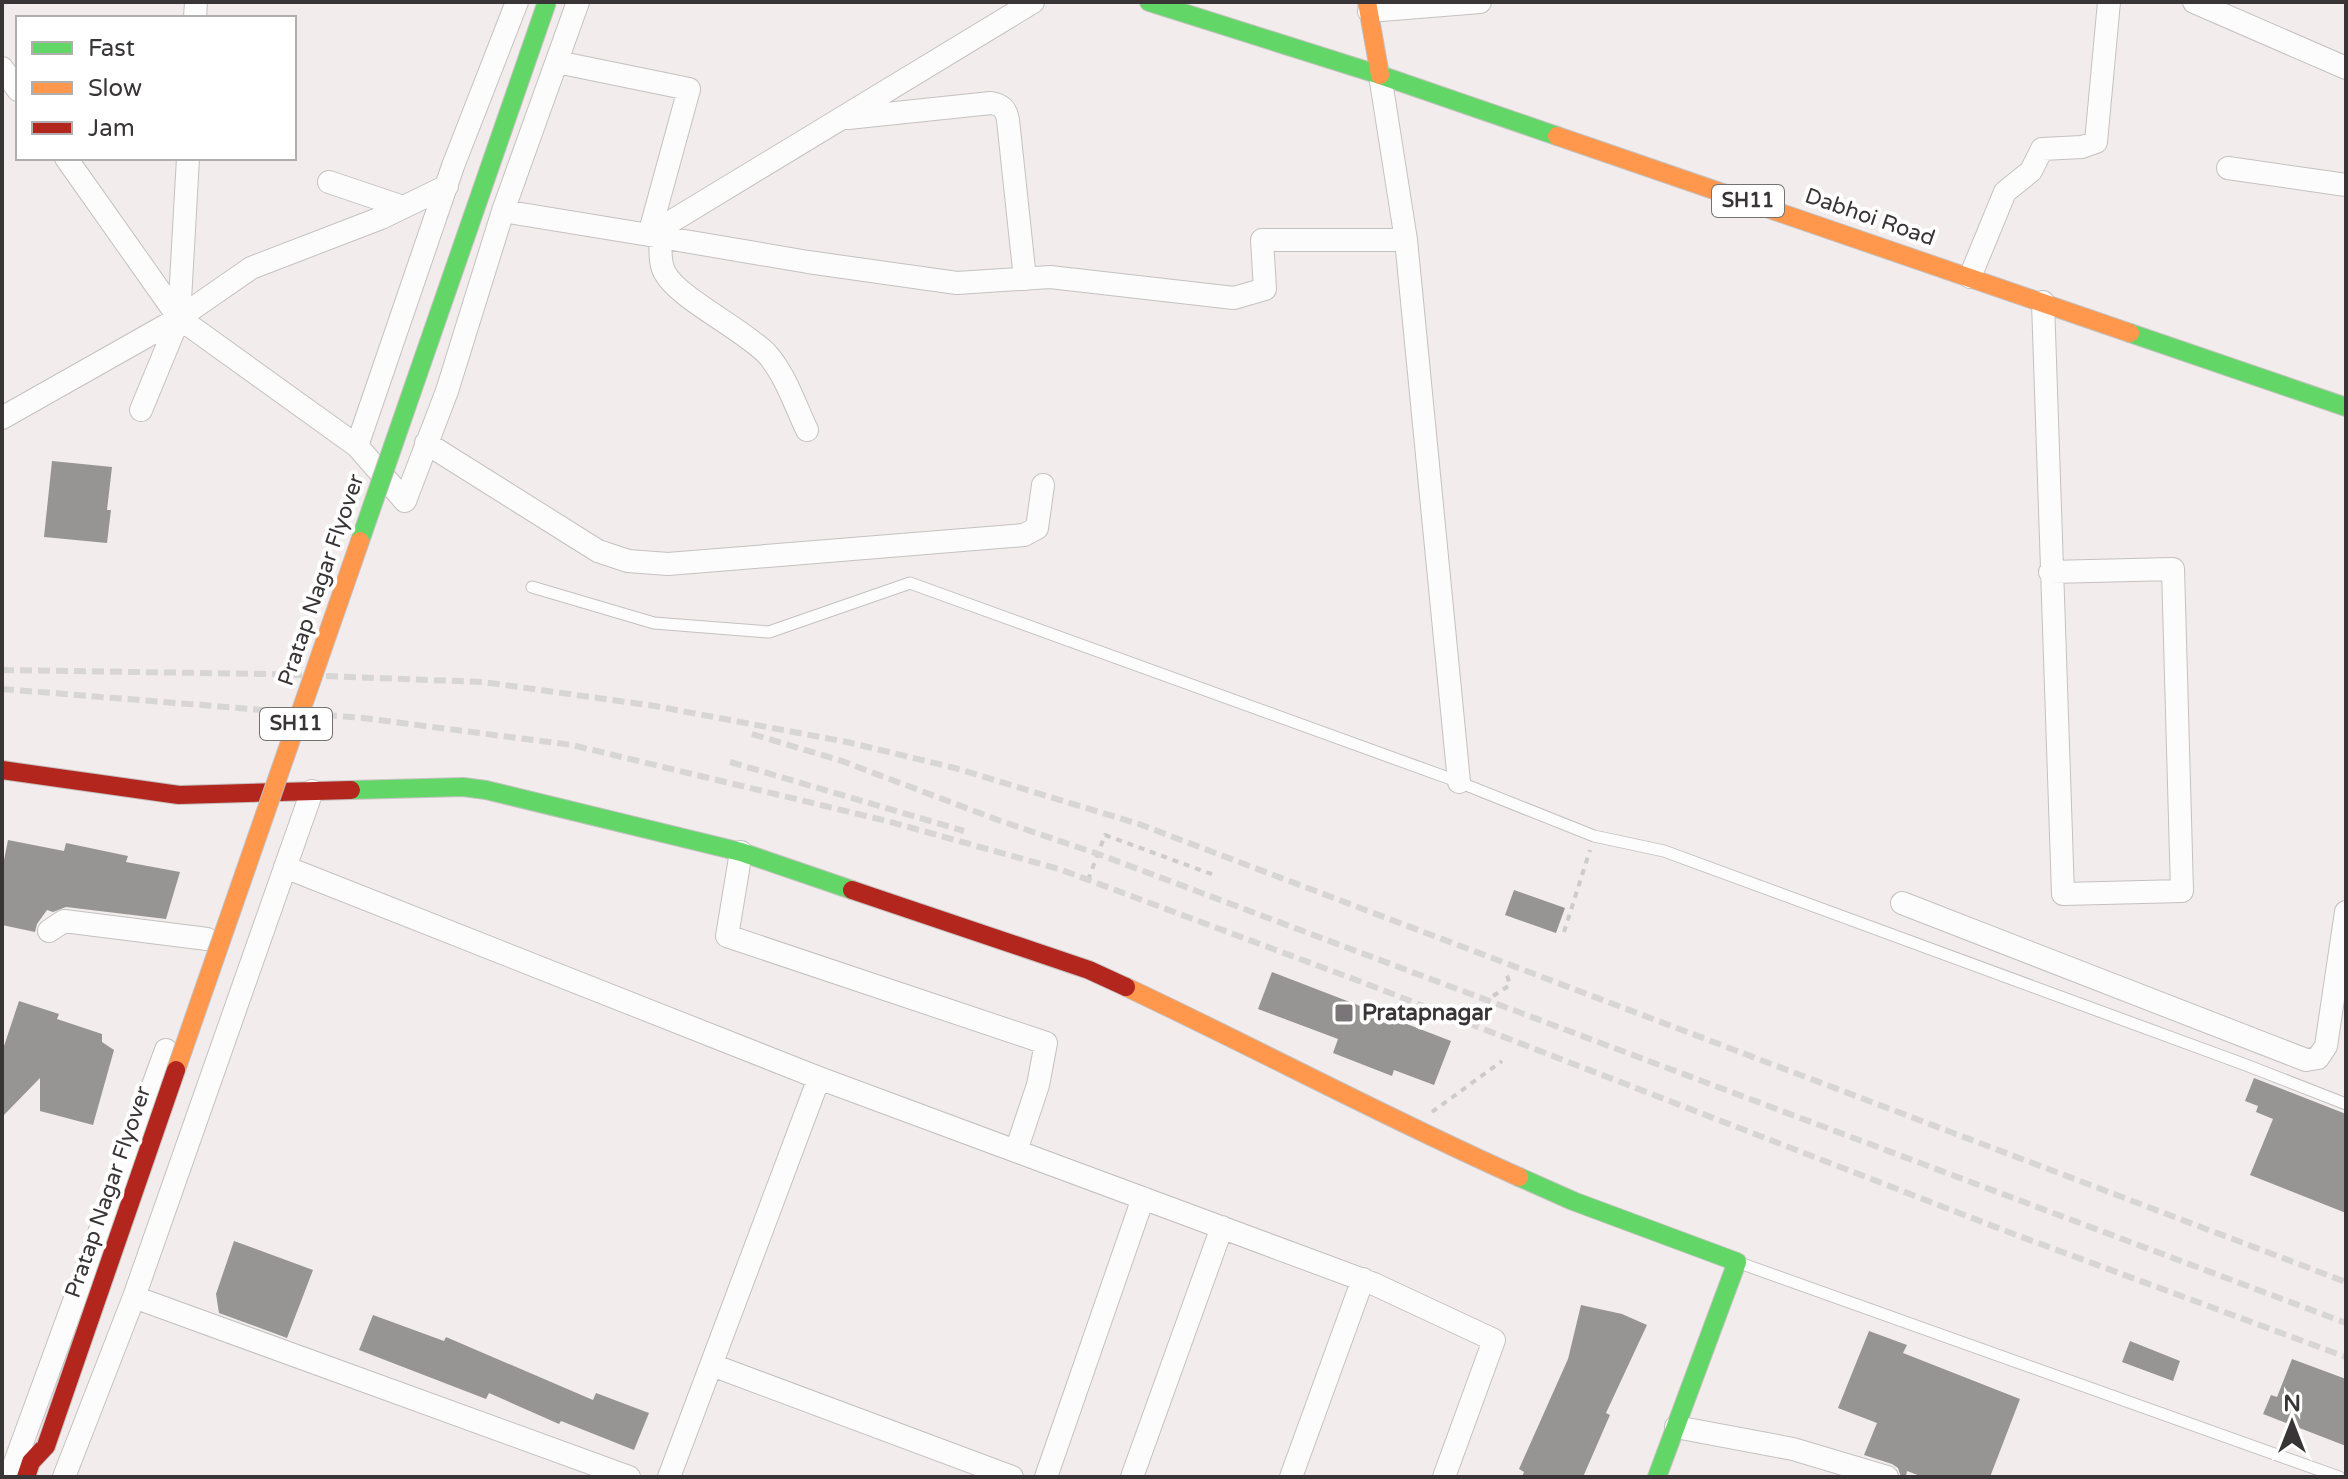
<svg xmlns="http://www.w3.org/2000/svg" width="2348" height="1479" font-family="'Varela Round',sans-serif">
  <style>
    .building { fill: #979593 }
    .lines { fill: none; stroke-linecap: round; stroke-linejoin: round }
    .lane-casing { stroke: #c5c1c1; stroke-width: 13 }
    .street-casing { stroke: #c5c1c1; stroke-width: 24 }
    .fast-casing { stroke: #c5c1c1; stroke-width: 20 }
    .slow-casing { stroke: #c5c1c1; stroke-width: 20 }
    .jam-casing { stroke: #c5c1c1; stroke-width: 20 }
    .path { stroke: #cecbcc; stroke-width: 4; stroke-dasharray: 6 6; stroke-linecap: butt }
    .lane { stroke: #fdfcfc; stroke-width: 11 }
    .street { stroke: #fdfcfc; stroke-width: 22 }
    .fast { stroke: #63d668; stroke-width: 18 }
    .slow { stroke: #ff974d; stroke-width: 18 }
    .jam { stroke: #b3261e; stroke-width: 18 }
    .rail { stroke: #d7d5d5; stroke-width: 6; stroke-dasharray: 12 6; stroke-linecap: butt }
    .fast-bridge-casing { stroke: #c5c1c1; stroke-width: 20; stroke-linecap: butt }
    .slow-bridge-casing { stroke: #c5c1c1; stroke-width: 20; stroke-linecap: butt }
    .jam-bridge-casing { stroke: #c5c1c1; stroke-width: 20; stroke-linecap: butt }
    .fast-bridge { stroke: #63d668; stroke-width: 18 }
    .slow-bridge { stroke: #ff974d; stroke-width: 18 }
    .jam-bridge { stroke: #b3261e; stroke-width: 18 }
    .poi-dot { fill: #7a7576; stroke: #fff; stroke-width: 3 }
    .labels { text-anchor: middle; dominant-baseline: central; stroke-width: 8; stroke-linejoin: round; paint-order: stroke }
    .shield { fill: #fff; stroke: #747272; stroke-width: 2 }
    .shield-label { font-size: 20px; font-weight: bold; fill: #393536 }
    .street-label { font-size: 22px; fill: #393536; stroke: #fff }
    .poi-label { font-size: 22px; font-weight: bold; fill: #393536; stroke: #fff; text-anchor: start }
  </style>
  <rect width="100%" height="100%" fill="#f2ecec"/>
  <path class="building" d="M52,461L112,467L107,510H111L107,543L44,537Z
    M8,840L64,851L66,843L128,856L126,862L180,872L166,919L66,907L53,912L47,910L37,924L35,932L2,925V870Z
    M1514,890L1565,908L1556,933L1505,915Z
    M1272,972L1451,1041L1434,1085L1394,1070L1392,1076L1333,1053L1338,1039L1258,1009Z
    M19,1001L59,1014L57,1019L102,1034V1042L114,1050L93,1125L40,1111V1078L2,1117V1052Z
    M2254,1078L2346,1114V1213L2250,1175L2273,1119L2256,1112L2258,1106L2245,1101Z
    M234,1241L313,1270L287,1338L219,1313L216,1294Z
    M1581,1305L1622,1314L1647,1325L1606,1413L1610,1415L1583,1477H1522L1524,1472L1519,1469L1568,1359Z
    M373,1315L444,1341L446,1337L593,1400L596,1393L649,1413L634,1450L561,1421L559,1424L489,1393L486,1399L359,1350Z
    M1869,1331L1907,1345L1903,1353L2020,1399L1990,1477H1923L1907,1471L1906,1477H1901L1898,1468L1892,1464L1864,1455L1877,1423L1838,1408Z
    M2130,1341L2180,1361L2173,1381L2122,1362Z
    M2292,1359L2346,1379V1446L2263,1414L2271,1395L2277,1397Z"/>
  <g class="lines">
    <g class="lane-casing">
      <path id="lane" d="M532,587L654,623L769,632L910,583L1451,779L1594,836L1664,851L2246,1065L2346,1104
        M1737,1262L2339,1477"/>
    </g>
    <g class="street-casing">
      <path id="street" d="M2194,2L2346,68
        M1369,11L1480,2
        M195,18L196,2
        M557,62L689,89L649,235L808,262L957,283L1050,277L1234,298L1265,289L1262,240H1406
        M2,68L18,90
        M1380,75L1406,240L1459,782
        M848,118L991,103C1002,105 1006,109 1008,120L1025,279
        M66,158L179,318L357,446L405,501L447,391L503,211L578,2
        M2228,168L2346,185
        M329,182L403,207
        M503,211L649,235L1033,2
        M660,237C661,249 659,263 665,273C678,298 743,329 767,354C785,374 795,405 807,430
        M1970,277L2005,192L2031,171L2042,149L2082,147L2096,142L2109,2
        M2043,302L2063,894L2182,891L2173,569L2050,572
        M141,410L179,318L188,158
        M2,418L179,318L251,268L381,218L447,186
        M426,443L598,551L628,561L668,564L1024,535L1037,528L1043,485
        M357,446L453,166L517,2
        M741,852L727,936L1046,1043L1038,1085L1016,1151
        M285,867L819,1078L1374,1284L1494,1340L1444,1477
        M1902,903L2306,1060L2318,1058L2326,1046L2346,912
        M49,931L64,921L207,939
        M134,1297L629,1477
        M712,1365L1012,1477
        M1676,1427L1793,1449L1887,1477
        M10,1476L166,1050
        M64,1477L134,1297L312,791
        M669,1477L819,1078
        M1046,1477L1143,1198
        M1132,1477L1222,1227
        M1291,1477L1363,1279"/>
    </g>
    <g class="fast-casing">
      <path id="fast" d="M1149,2L1380,75L1557,136
        M2130,333L2346,407
        M351,790L463,787L486,790L741,852L852,890
        M1519,1177L1573,1201L1737,1262L1657,1477"/>
    </g>
    <g class="slow-casing">
      <path id="slow" d="M1367,2L1380,75
        M1557,136L2130,333
        M1126,987C1258,1049 1386,1118 1519,1177"/>
    </g>
    <g class="jam-casing">
      <path id="jam" d="M2,770L179,795L351,790
        M852,890L1089,970L1126,987
        M26,1477L31,1462L46,1446"/>
    </g>
    <path class="path" d="M1088,880L1105,835L1214,875
      M1564,932L1590,850
      M1493,996L1510,985L1506,972
      M1432,1112L1502,1061"/>
    <use href="#lane" class="lane"/>
    <use href="#street" class="street"/>
    <use href="#fast" class="fast"/>
    <use href="#slow" class="slow"/>
    <use href="#jam" class="jam"/>
    <path class="rail" d="M2,670L270,674L483,682L655,706L847,742L955,768L1139,824L2346,1282
      M2,689L363,718L572,745L887,821L1059,869L1359,981L2011,1233L2346,1357
      M752,734L842,761L998,820L1098,854L2346,1323
      M730,762L964,831"/>
    <g class="fast-bridge-casing">
      <path id="fast-bridge" d="M360,541L547,2"/>
    </g>
    <g class="slow-bridge-casing">
      <path id="slow-bridge" d="M176,1070L360,541"/>
    </g>
    <g class="jam-bridge-casing">
      <path id="jam-bridge" d="M46,1446L176,1070"/>
    </g>
    <use href="#fast-bridge" class="fast-bridge"/>
    <use href="#slow-bridge" class="slow-bridge"/>
    <use href="#jam-bridge" class="jam-bridge"/>
  </g>
  <rect class="poi-dot" x="1334" y="1003" width="20" height="20" rx="4"/>
  <g class="labels">
    <g class="shield">
      <rect x="1712" y="185" width="72" height="32" rx="6"/>
      <rect x="260" y="708" width="72" height="32" rx="6"/>
    </g>
    <g class="shield-label">
      <text x="1748" y="201">SH11</text>
      <text x="296" y="724">SH11</text>
    </g>
    <g class="street-label">
      <text transform="translate(1870 217) rotate(19)">Dabhoi Road</text>
      <text transform="translate(321 580) rotate(-71)">Pratap Nagar Flyover</text>
      <text transform="translate(108 1192) rotate(-71)">Pratap Nagar Flyover</text>
    </g>
    <g class="poi-label">
      <text x="1362" y="1013">Pratapnagar</text>
    </g>
  </g>
  <rect width="2348" height="1479" fill="none" stroke="#393536" stroke-width="8"/>
  <rect x="16" y="16" width="280" height="144" fill="#ffffff" stroke="#b0aeaf" stroke-width="2"/>
  <rect x="32" y="42" width="40" height="12" fill="#63d668" stroke="#b0aeaf" stroke-width="2"/>
  <text x="88" y="56" font-size="24" fill="#393536">Fast</text>
  <rect x="32" y="82" width="40" height="12" fill="#ff974d" stroke="#b0aeaf" stroke-width="2"/>
  <text x="88" y="96" font-size="24" fill="#393536">Slow</text>
  <rect x="32" y="122" width="40" height="12" fill="#b3261e" stroke="#b0aeaf" stroke-width="2"/>
  <text x="88" y="136" font-size="24" fill="#393536">Jam</text>
  <g transform="translate(2292 1423)" stroke="#ffffff" stroke-width="6" paint-order="stroke">
  <path d="M0-6L14 30L0 20L-14 30Z" fill="#393536"/>
  <text y="-12" font-size="22" font-weight="bold" text-anchor="middle" fill="#393536">N</text>
  </g>
</svg>
